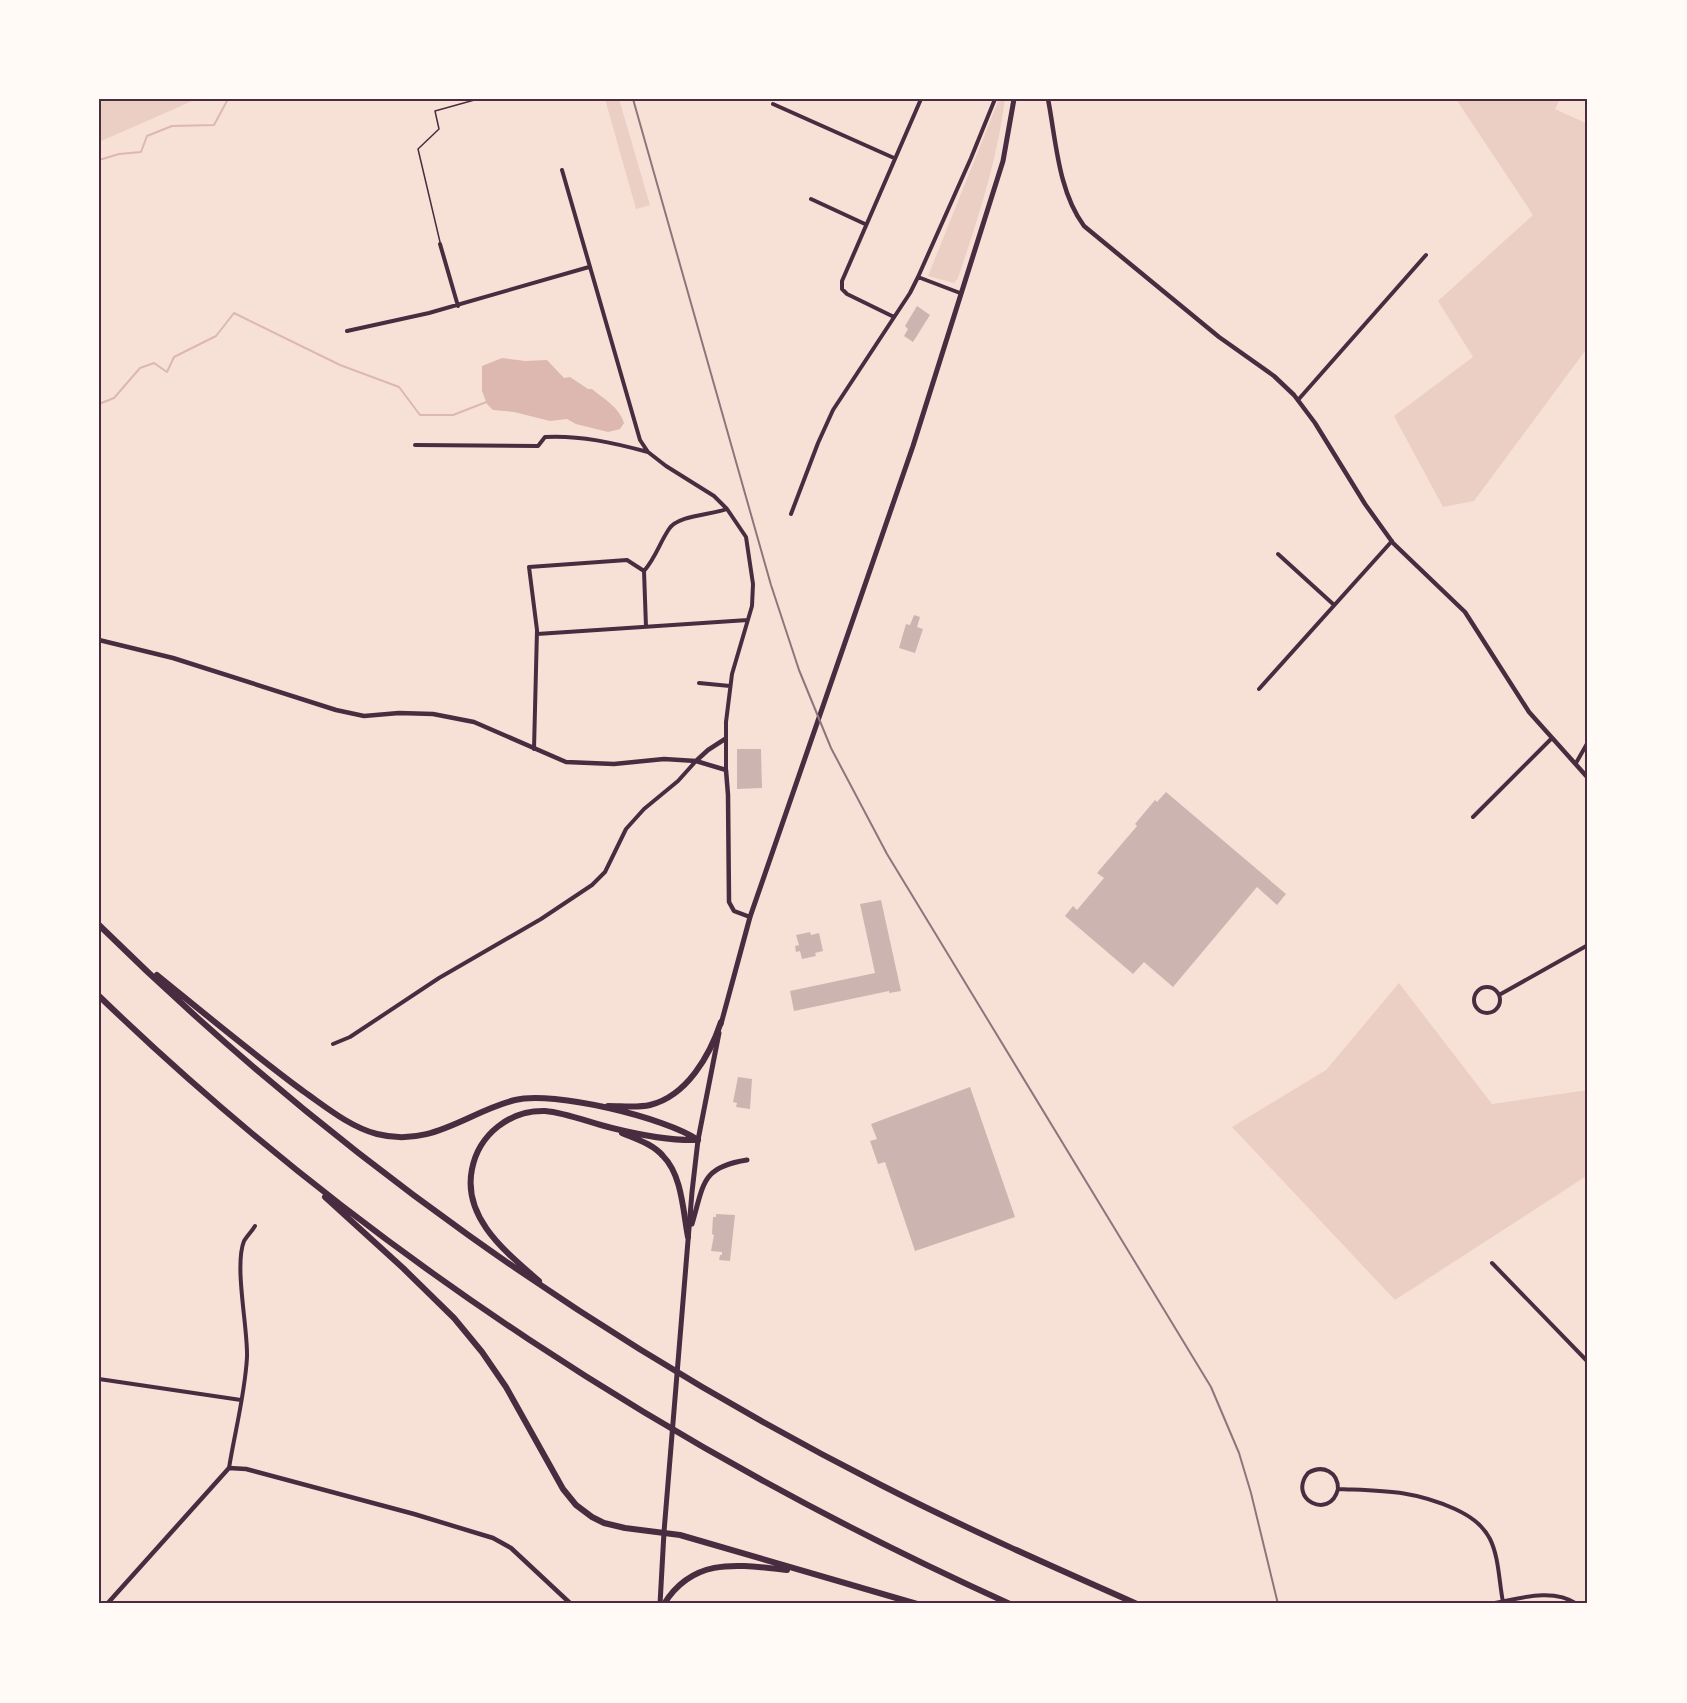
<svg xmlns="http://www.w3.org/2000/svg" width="1687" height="1703" font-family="Inter,sans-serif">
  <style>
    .green { fill: #ebcfc5 }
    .water { fill: #dcb8b0 }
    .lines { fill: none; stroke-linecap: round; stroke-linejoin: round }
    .stream { stroke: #dcb8b0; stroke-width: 2 }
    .building { fill: #ccb4b1 }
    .service { stroke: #4a2c40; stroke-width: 1.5 }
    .minor { stroke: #4a2c40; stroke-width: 4 }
    .tertiary { stroke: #4a2c40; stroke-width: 4.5 }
    .secondary { stroke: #4a2c40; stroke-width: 5 }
    .motorway { stroke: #4a2c40; stroke-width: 6 }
    .rail { stroke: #8f747c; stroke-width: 2 }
    .neatline { fill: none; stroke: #4a2c40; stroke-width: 2 }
  </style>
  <rect width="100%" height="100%" fill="#f7e1d7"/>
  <path class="green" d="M99,99H197L99,142Z
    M605,99H619L650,205L636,209Z
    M999,99H1005C997,161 978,219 958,278L954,283L928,276Z
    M1456,99H1560L1555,109L1588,124V347L1474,501L1443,507L1394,416L1473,357L1438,301L1533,215Z
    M1399,983L1492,1104L1588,1090V1175L1395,1300L1232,1127L1326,1070Z"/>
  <path class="water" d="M502,358L525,361L547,360L564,378L570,377L588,389H592C605,400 619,407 624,423L620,429L608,432L576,424L567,419L550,421L514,412L493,410L487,404L482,391V366Z"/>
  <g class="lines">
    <path class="stream" d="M99,160L119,154L141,152L147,136L172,126L214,125L228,99
      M99,404L114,398L140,368L154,363L167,372L174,357L216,336L234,313L340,365L399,387L420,415H453L489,401"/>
  </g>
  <path class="building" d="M917,306L930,315L913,342L904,336L908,329L905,326Z
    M914,615L920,617L917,627L923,629L915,653L899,648L906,624L910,625Z
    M737,749H761L762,788L737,789Z
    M1166,792L1286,894L1277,905L1257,887L1173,987L1144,962L1133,974L1065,916L1073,906L1077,910L1104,878L1097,873L1137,826L1135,824L1155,800L1157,802Z
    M881,900L901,991L889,993V991L794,1011L790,991L875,973L860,904Z
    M810,932L811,935L819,933L823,951L815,953L816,956L802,959L800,951L796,952L795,946L799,945L796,935Z
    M738,1077L752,1079L750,1109L736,1107L737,1103L733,1102Z
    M970,1087L1015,1217L915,1251L885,1162L878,1164L870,1141L877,1139L871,1124Z
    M716,1214L735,1215L730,1261L719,1260L720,1255H722V1252L711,1251L714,1235L712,1234L713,1217H716Z"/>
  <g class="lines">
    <path class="service" d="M440,242L418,149L439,129L435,111L478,99"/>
    <path class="minor" d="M773,104L894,158
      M562,170L640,440L648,452L666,466L714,496L727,509L746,537L753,584L752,606L732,674L726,722V770
      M811,199L865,224
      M440,244L458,306
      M918,277L960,293
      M894,317L847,294L842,289V281L921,99
      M347,331L429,313L589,267
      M1298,400L1426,255
      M415,445L538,446L545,437C580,435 614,443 648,452
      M791,514L818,443L833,410L910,293L918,277L971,158L995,99
      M1278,554L1333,604
      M644,571C656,557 659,544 669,529C678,515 712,515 727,509
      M644,571L646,627
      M537,634L748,620
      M699,683L730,686
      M1259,689L1392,541
      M534,749L537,630L529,567L627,560L644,571
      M1576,763L1588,742
      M1473,817L1551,739
      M1474 1000a13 13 0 1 1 26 0a13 13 0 1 1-26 0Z
      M1499,995L1588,945
      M333,1044L350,1037L439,978L541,919L592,885L605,872L626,829L644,809L678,781L696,761
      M1492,1263L1588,1362
      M99,1379L241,1400
      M229,1468C235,1431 245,1394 247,1357C248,1328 234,1266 244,1241C247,1236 252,1231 255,1226
      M1338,1489C1338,1472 1323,1464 1308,1473C1287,1499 1330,1521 1338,1489C1384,1491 1413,1490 1455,1509C1470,1516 1482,1524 1490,1539C1499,1557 1499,1582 1503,1602
      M1490,1604C1518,1599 1552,1587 1577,1604"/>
    <path class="tertiary" d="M1048,99C1056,140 1058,191 1084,226L1219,337L1274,376L1294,395L1315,423L1365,504L1393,543L1465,612L1529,712L1588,778
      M99,640L173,658L336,710L364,716L399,713L433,714L474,722L566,762L614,764L664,759L696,761L726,770L728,795L729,902L734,911L750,917
      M696,761L708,750L725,739
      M107,1604L229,1468L246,1469L414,1514L493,1538L511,1548L571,1604"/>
    <path class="secondary" d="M721,1024L750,917L913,446L1003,161L1014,99
      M692,1224C704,1184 701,1167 747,1160
      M660,1604L664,1532L692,1192L698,1140L719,1033"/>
    <path class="motorway" d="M99,925C328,1151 594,1339 881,1485C965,1528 1051,1566 1137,1604
      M157,975C205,1014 253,1054 303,1091C326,1107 350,1127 377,1134C432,1148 467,1112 515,1100C552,1090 667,1118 698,1140
      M99,996C363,1251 676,1453 1010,1604
      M608,1106C622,1106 637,1108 650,1105C687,1096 710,1055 721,1022
      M622,1133C636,1139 653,1144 663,1156C682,1175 683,1211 688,1237
      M325,1197L403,1268L454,1318L482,1352L506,1387L563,1489L576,1505L592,1517L604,1523L625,1528L680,1535L917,1604
      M539,1281C506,1252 462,1218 472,1169C479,1134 510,1110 545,1111C568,1113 590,1123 612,1128C640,1135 669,1141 698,1140
      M664,1604C694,1556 739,1565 787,1570"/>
    <path class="rail" d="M633,99L771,585L799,670L831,748L887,854L1211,1387L1239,1453L1251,1493L1278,1604"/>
  </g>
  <rect width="1687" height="1703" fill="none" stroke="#fffaf5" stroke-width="201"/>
  <rect x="100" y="100" width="1486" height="1502" class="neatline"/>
</svg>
